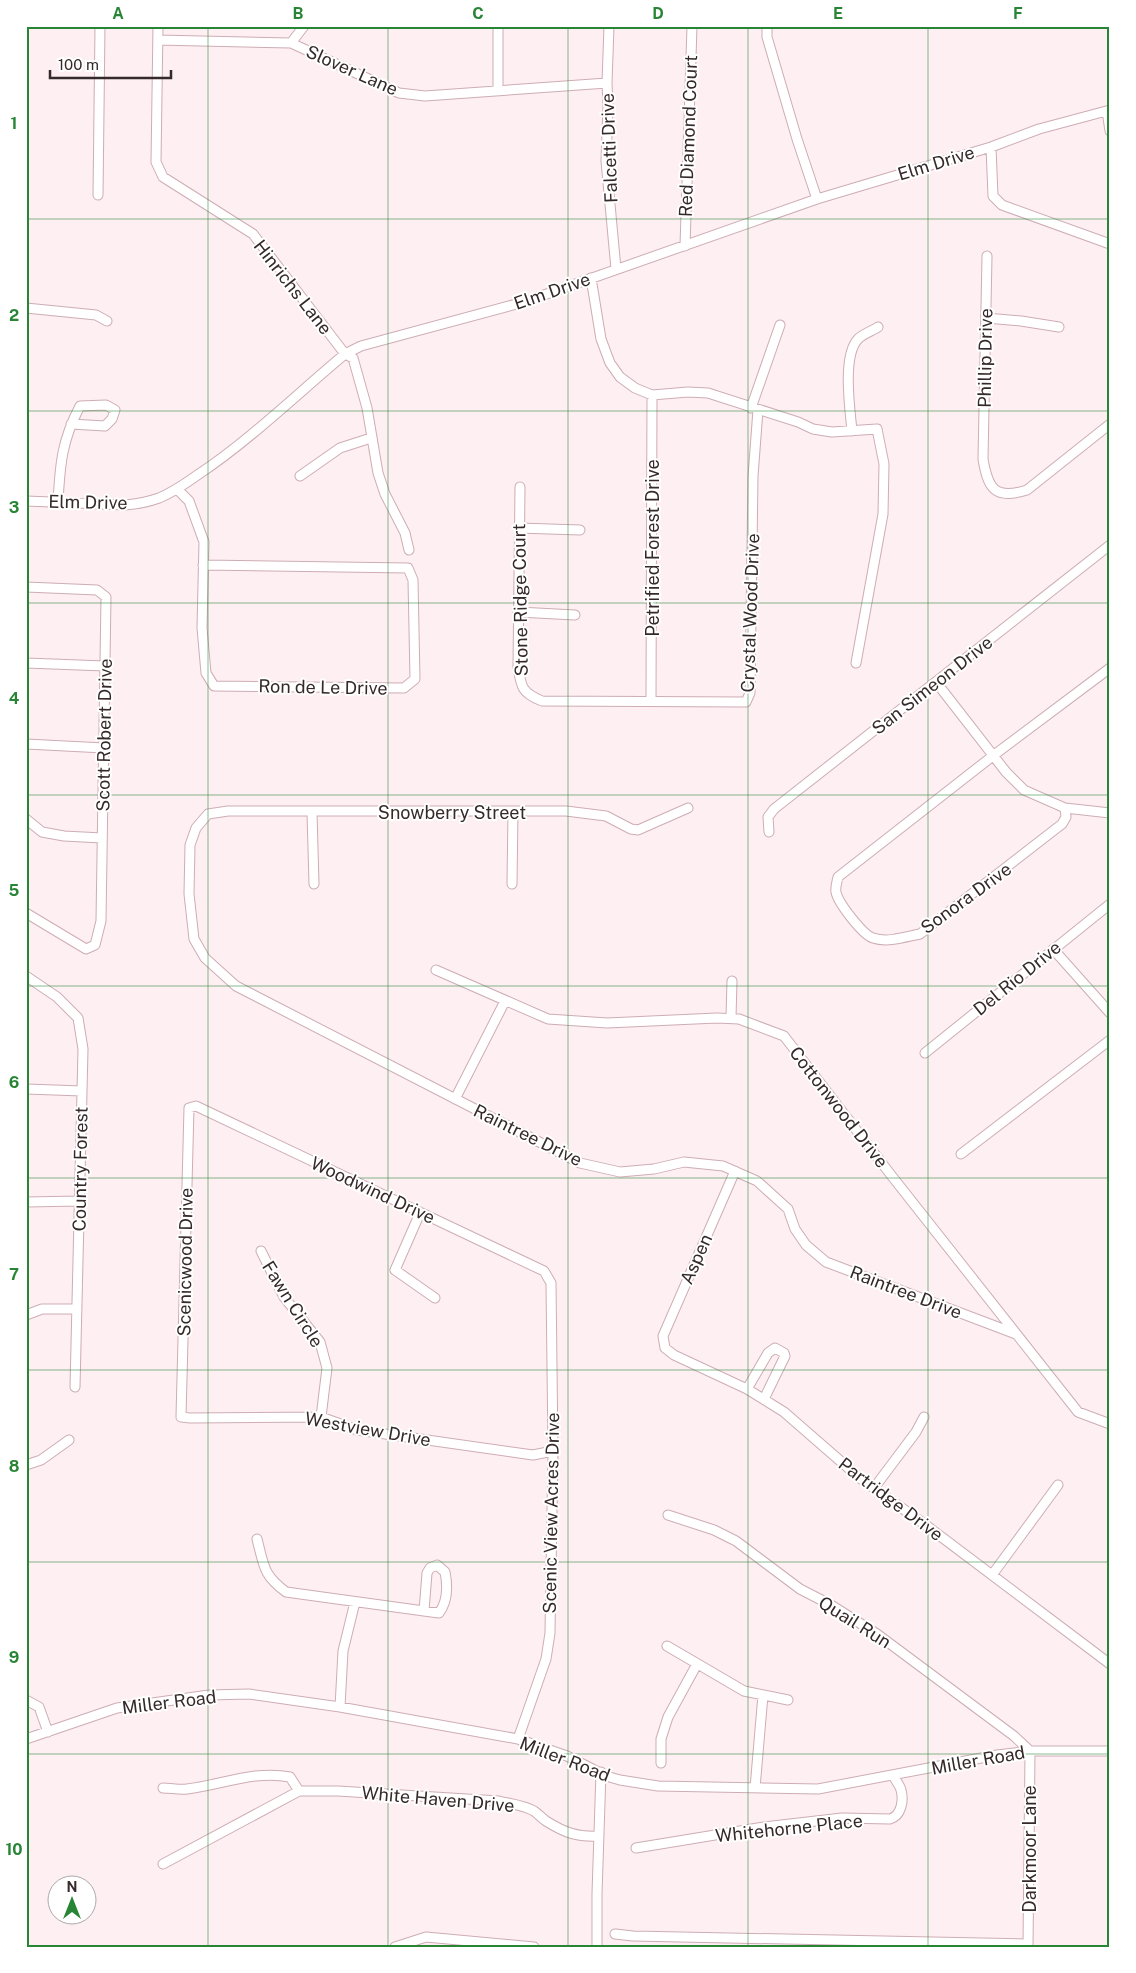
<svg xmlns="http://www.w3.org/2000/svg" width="1136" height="1973" font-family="'Public Sans',sans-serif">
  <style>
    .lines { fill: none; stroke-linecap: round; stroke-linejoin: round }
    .minor-casing { stroke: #ceadb4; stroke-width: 11 }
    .minor { stroke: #fff; stroke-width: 9 }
    .grid { fill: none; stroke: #298536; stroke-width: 1; stroke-opacity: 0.55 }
    .labels { text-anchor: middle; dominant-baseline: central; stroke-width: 4; stroke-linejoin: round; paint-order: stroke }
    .street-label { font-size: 18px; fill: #35292b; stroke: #fff }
    .neatline { fill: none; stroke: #298536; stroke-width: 2 }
    .grid-label { font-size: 16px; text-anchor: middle; font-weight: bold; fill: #298536 }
  </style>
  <rect width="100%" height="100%" fill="#fdeff2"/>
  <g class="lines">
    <g class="minor-casing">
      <path id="minor" d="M158,26L156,162L163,177L253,234L345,354L353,358L367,408L378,473L385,494L405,533L409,550
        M498,26V90
        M609,26L607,83L608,107L606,161L616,269
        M767,26V37L797,139L817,199
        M158,40L291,43L399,93L425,96L607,83
        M291,43L304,26
        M1107,111L1110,131
        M991,147L993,196L1002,205L1110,244
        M98,195L100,26
        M685,246L692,26
        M987,256L983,459C988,489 995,500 1027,490L1110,424
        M591,278L601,339L610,363L620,377L635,388L652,395L688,392L708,393L798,422L813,429L832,432L877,429L884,464L883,514L856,663
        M26,308L96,315L107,321
        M986,318L1021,321L1059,327
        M751,408L780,325
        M852,431C850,409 842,356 858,339C863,334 872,331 878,327
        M300,476L340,448L371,438
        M520,487L518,667C521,687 522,693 542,701L746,702L750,693L753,476L758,410
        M177,489L189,501L204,542L202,628L206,673L214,686L404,688L415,679L413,580L408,568L203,565
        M26,501L125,505C137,504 148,502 159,498C174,492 186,483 199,474C251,439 297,394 345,354L361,346L524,302L817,199L991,147L1039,129L1110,110
        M58,502C60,464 62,440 80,406L106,405L115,410L112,419L105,426L71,424
        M519,528L580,530
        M26,587L97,590L106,597L101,921L95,945L86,949L26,913
        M518,612L575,615
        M26,663L105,666
        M936,682L1006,772L1024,790L1065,808L1110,813
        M651,701L652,395
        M26,744L104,748
        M688,808L638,830L631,829L606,816L566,811H228L208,814L196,828L190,845L189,894L194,939L205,958L236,986L580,1163L620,1172L654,1169L684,1162L723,1166L757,1181L788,1209L795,1229L806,1245L826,1262L1016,1334
        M1065,808L1066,817L1062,824L920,934C905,937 888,943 873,938C863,935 838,903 836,892C835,888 837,882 838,877L994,755L1110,668
        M312,812L314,884
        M26,819L42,832L64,836L102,838
        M769,832L768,817L774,809L1110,545
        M512,884L513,811
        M1053,949L1110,1013
        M436,970L548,1019L607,1023L717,1018L739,1019L784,1036L891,1175L1078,1412L1110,1424
        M26,976L57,997L78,1018L83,1049L75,1387
        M731,1018L732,981
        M925,1053L1110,904
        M26,1089L82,1091
        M455,1099L505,1001
        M961,1154L1110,1040
        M735,1171L663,1336L665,1348L674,1355L747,1389L784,1412L861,1479L927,1526L1110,1664
        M26,1202L80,1201
        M420,1213L395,1270L435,1298
        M261,1251L284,1297L320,1342L327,1368L321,1417
        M26,1315L42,1309H77
        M747,1389L768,1353L775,1348L784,1353L785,1356L764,1399
        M26,1465L41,1460L69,1440
        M874,1488L916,1432L924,1417
        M668,1515L714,1530L736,1541L800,1589L831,1605L877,1634L1014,1736L1030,1751L1028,1947
        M257,1539C264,1566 263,1575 286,1592L424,1611L439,1613C448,1601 448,1587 445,1572L437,1565L430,1568L427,1573L424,1611
        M992,1575L1058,1485
        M667,1646L744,1691L788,1700
        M26,1700L39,1707L48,1732
        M340,1707L343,1651L355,1602
        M26,1739L117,1708L209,1695L249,1694L340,1707L518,1739L567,1756L606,1776L620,1780L658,1786L818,1789L997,1755L1030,1751H1110
        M518,1739L546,1659L550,1633L553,1451L551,1283L544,1271L196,1106L189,1108L181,1417L190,1418L321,1417L357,1430L533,1455L553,1451
        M661,1763V1739L668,1717L697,1664
        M163,1788C171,1788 179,1790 187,1789C222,1785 254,1770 290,1777L299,1791
        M755,1788L763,1695
        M636,1848L764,1827L842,1818L890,1819C901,1816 904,1801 901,1790C900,1785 895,1780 893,1775
        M163,1864L299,1791H338L499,1801C511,1804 523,1805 534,1811C538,1814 542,1818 546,1821C565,1833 577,1837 599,1836
        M615,1934L633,1936L1028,1944
        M395,1947L426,1937L534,1947
        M597,1947V1894L601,1772"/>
    </g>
    <use href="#minor" class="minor"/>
  </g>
  <path class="grid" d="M208,26V1947M388,26V1947M568,26V1947M748,26V1947M928,26V1947M26,219H1110M26,411H1110M26,603H1110M26,795H1110M26,986H1110M26,1178H1110M26,1370H1110M26,1562H1110M26,1754H1110"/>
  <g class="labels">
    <g class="street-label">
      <text transform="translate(352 70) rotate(24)">Slover Lane</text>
      <text transform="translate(688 136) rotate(-88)">Red Diamond Court</text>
      <text transform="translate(609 148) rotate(-92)">Falcetti Drive</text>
      <text transform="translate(936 163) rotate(-17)">Elm Drive</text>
      <text transform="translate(293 287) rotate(52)">Hinrichs Lane</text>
      <text transform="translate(552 291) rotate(-19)">Elm Drive</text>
      <text transform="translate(985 358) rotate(-89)">Phillip Drive</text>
      <text transform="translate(88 502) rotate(1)">Elm Drive</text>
      <text transform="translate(652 548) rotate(-90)">Petrified Forest Drive</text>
      <text transform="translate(520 600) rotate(-91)">Stone Ridge Court</text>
      <text transform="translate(750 613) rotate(-88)">Crystal Wood Drive</text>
      <text transform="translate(932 685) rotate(-38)">San Simeon Drive</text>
      <text transform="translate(323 687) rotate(1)">Ron de Le Drive</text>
      <text transform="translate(104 735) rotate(-89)">Scott Robert Drive</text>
      <text x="452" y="812">Snowberry Street</text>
      <text transform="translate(966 898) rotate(-36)">Sonora Drive</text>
      <text transform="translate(1017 978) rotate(-39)">Del Rio Drive</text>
      <text transform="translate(839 1107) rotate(52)">Cottonwood Drive</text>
      <text transform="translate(528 1135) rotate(26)">Raintree Drive</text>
      <text transform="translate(80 1169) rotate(-89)">Country Forest</text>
      <text transform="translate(373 1190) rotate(25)">Woodwind Drive</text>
      <text transform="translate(696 1259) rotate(-66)">Aspen</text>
      <text transform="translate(185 1262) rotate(-89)">Scenicwood Drive</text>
      <text transform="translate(906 1292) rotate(21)">Raintree Drive</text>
      <text transform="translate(293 1304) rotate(58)">Fawn Circle</text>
      <text transform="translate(368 1429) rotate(10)">Westview Drive</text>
      <text transform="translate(891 1499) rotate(37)">Partridge Drive</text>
      <text transform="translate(551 1513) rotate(-89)">Scenic View Acres Drive</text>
      <text transform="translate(855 1622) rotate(32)">Quail Run</text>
      <text transform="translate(169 1702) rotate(-7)">Miller Road</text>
      <text transform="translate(565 1759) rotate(21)">Miller Road</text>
      <text transform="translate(978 1760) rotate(-10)">Miller Road</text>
      <text transform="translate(438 1799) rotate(5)">White Haven Drive</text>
      <text transform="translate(789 1828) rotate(-6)">Whitehorne Place</text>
      <text transform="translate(1029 1849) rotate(-90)">Darkmoor Lane</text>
    </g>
  </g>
  <rect width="1136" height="1973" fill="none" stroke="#ffffff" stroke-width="55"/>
  <g transform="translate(72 1900)"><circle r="24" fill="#ffffff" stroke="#aea9aa"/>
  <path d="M0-4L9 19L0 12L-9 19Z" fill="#298536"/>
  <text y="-8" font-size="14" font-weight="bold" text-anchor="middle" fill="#35292b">N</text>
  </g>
  <path d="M50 70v8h121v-8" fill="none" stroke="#35292b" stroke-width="2.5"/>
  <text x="58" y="70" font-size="15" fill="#35292b" stroke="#ffffff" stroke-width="4" paint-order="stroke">100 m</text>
  <rect x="28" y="28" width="1080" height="1918" class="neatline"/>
  <g class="grid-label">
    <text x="118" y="19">A</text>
    <text x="298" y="19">B</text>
    <text x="478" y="19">C</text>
    <text x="658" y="19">D</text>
    <text x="838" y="19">E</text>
    <text x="1018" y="19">F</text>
    <text x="14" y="129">1</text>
    <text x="14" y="321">2</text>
    <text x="14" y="513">3</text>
    <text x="14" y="704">4</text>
    <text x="14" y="896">5</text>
    <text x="14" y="1088">6</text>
    <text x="14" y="1280">7</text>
    <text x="14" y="1472">8</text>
    <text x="14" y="1663">9</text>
    <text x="14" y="1855">10</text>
  </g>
</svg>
